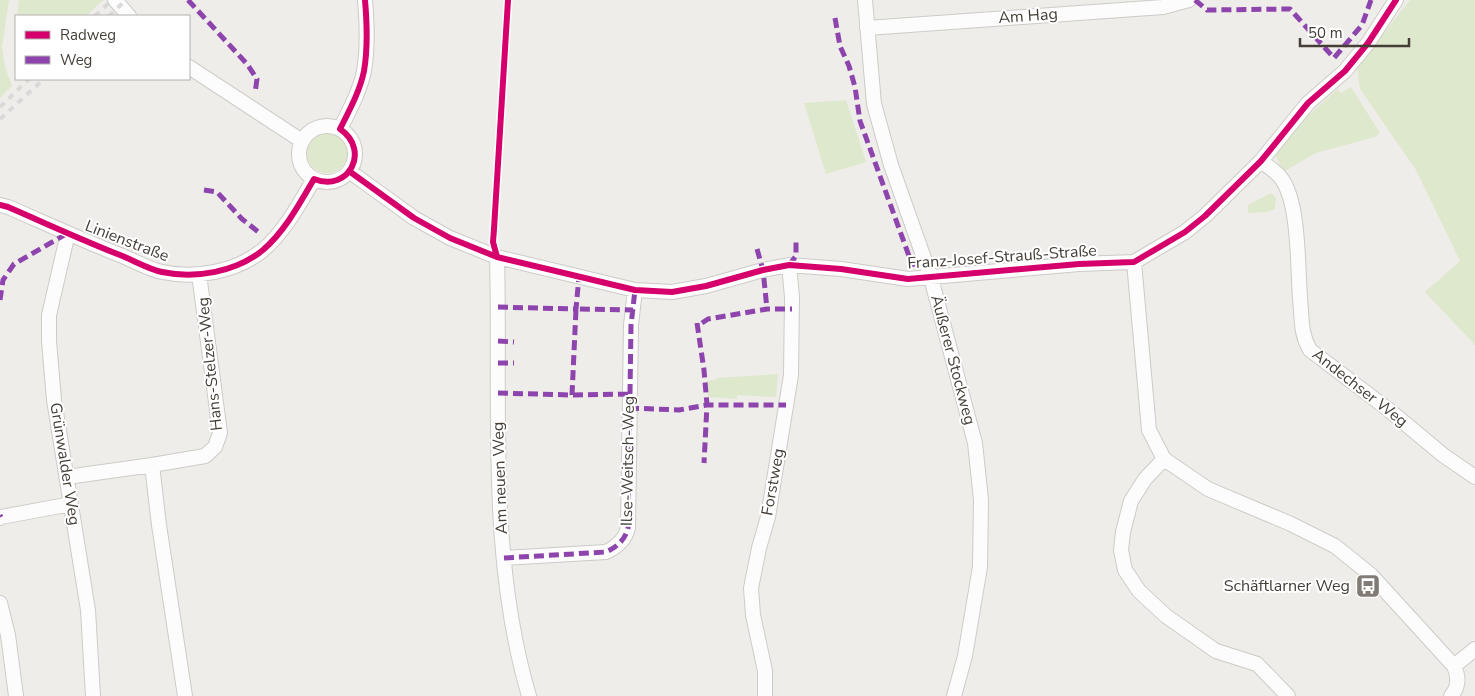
<svg xmlns="http://www.w3.org/2000/svg" width="1475" height="696" font-family="'Nunito Sans',sans-serif">
	<style>
		.green { fill: #dee8cc }
		.lines { fill: none; stroke-linecap: round; stroke-linejoin: round }
		.minor-casing { stroke: #cdcbc7; stroke-width: 16 }
		.minor { stroke: #fdfcfc; stroke-width: 14 }
		.rail { stroke: #d9d9d8; stroke-width: 4; stroke-dasharray: 6 6; stroke-linecap: butt }
		.quiet { stroke: #8e44ad; stroke-width: 5; stroke-dasharray: 10 5; stroke-linecap: butt }
		.cycleway-casing { stroke: #fff; stroke-width: 9 }
		.cycleway { stroke: #d6006c; stroke-width: 6 }
		.labels { text-anchor: middle; dominant-baseline: central; stroke-width: 4; stroke-linejoin: round; paint-order: stroke }
		.street-label { font-size: 16px; fill: #443e36; stroke: #fff }
		.poi-label { font-size: 16px; fill: #443e36; stroke: #fff; text-anchor: end }
	</style>
	<rect width="100%" height="100%" fill="#efedea"/>
	<path class="green" d="M0,0H9L2,47L5,67L12,86L0,98Z
		M19,0H103L86,16H17Z
		M1410,0H1475V345L1425,292L1460,261L1416,170L1360,89L1357,67Z
		M1351,87L1380,133L1375,137L1316,153L1283,172L1276,156C1290,129 1316,109 1338,89L1341,93Z
		M846,100L866,162L826,174L804,103Z
		M307 153a20 20 0 1 1 40 0a20 20 0 1 1-40 0Z
		M1271,193L1276,198L1275,209L1267,212L1248,213V205Z
		M778,374L776,397L737,395V399L708,397L707,381L716,380V378Z"/>
	<g class="lines">
		<defs>
			<path id="minor" d="M115,0L129,16
				M865,0L874,104L891,165L931,278L975,443L981,500L980,567L965,656L954,696
				M867,28L1163,7L1189,0
				M189,67L302,141
				M299 154a28 28 0 1 1 56 0a28 28 0 1 1-56 0Z
				M340,129C349,111 360,91 364,71C368,48 367,23 365,0
				M1261,161C1267,166 1276,171 1281,178C1301,204 1297,276 1301,310C1302,326 1302,336 1310,350L1389,410L1443,455L1475,477
				M349,171L414,218L450,238L497,257L635,290L672,292L706,286L763,270L789,265L841,269L908,279L1079,264L1134,262L1185,232L1205,216L1261,161L1308,103L1345,71L1368,43L1396,0
				M0,205L8,207C45,223 82,240 120,255C133,260 148,269 162,272C196,279 236,272 263,250C285,231 300,203 314,179
				M68,233L49,315V341L54,400L88,610L93,696
				M497,257C501,403 487,554 529,696
				M1134,262L1149,430L1164,459L1208,489L1291,524L1335,546L1371,575L1454,666C1459,677 1459,687 1451,696
				M1164,459L1145,479L1131,501L1123,532L1121,550L1125,570L1139,591L1166,616L1216,651L1257,664L1288,696
				M67,477L152,465
				M0,518L1,517L71,504
				M504,558L606,552C617,547 625,540 628,528L631,325L635,290
				M0,603L8,635L16,696
				M1454,666L1475,649
				M185,696L159,525L152,465L205,456L215,447L220,433L199,274
				M765,696V671L753,615L751,588L759,548L768,517L791,375L792,297L789,265"/>
		</defs>
		<use href="#minor" class="minor-casing"/>
		<use href="#minor" class="minor"/>
		<path class="rail" d="M95,16L112,0
			M109,16L126,0
			M0,107L29,79
			M0,119L44,79"/>
		<path class="quiet" d="M188,0L247,64L257,79L255,93
			M1195,0L1207,10L1290,9L1334,58L1362,25L1371,0
			M835,18L840,46L849,66L855,87L860,121L913,267
			M204,190L217,192L242,219L261,234
			M757,249L763,270L767,309
			M789,265L796,256V241
			M0,300L3,280L14,264L68,233
			M498,307L576,309L579,276
			M697,323L704,370L707,405L704,463
			M702,323L708,319L767,309H792
			M498,341L514,342
			M498,363H514
			M498,393L572,395L630,394
			M572,395L576,309L633,310
			M629,408L679,410L707,405H786
			M0,515L1,517
			M504,558L606,552C617,547 625,540 628,528L631,325L635,290"/>
		<defs>
			<path id="cycleway" d="M349,171L414,218L450,238L497,257L635,290L672,292L706,286L763,270L789,265L841,269L908,279L1079,264L1134,262L1185,232L1205,216L1261,161L1308,103L1345,71L1368,43L1396,0
				M0,205L8,207C45,223 82,240 120,255C133,260 148,269 162,272C196,279 236,272 263,250C285,231 300,203 314,179C349,193 371,150 340,129C349,111 360,91 364,71C368,48 367,23 365,0
				M497,257L493,242L494,229L508,0"/>
		</defs>
		<use href="#cycleway" class="cycleway-casing"/>
		<use href="#cycleway" class="cycleway"/>
	</g>
	<defs>
		<symbol id="bus-square" viewBox="-11 -11 22 22"><rect x="-9" y="-9" width="18" height="18" rx="4" fill="#807b75" stroke="#fff"/><path d="M-5-6H5V4H4V6H2V4H-2V6H-4V4H-5ZM-3.5-4V0h7V-4ZM-3.5 1.2v1.5H-2V1.2ZM2 1.2v1.5H3.5V1.2Z" fill="#fff"/></symbol>
	</defs>
	<g fill-rule="evenodd">
		<use href="#bus-square" x="1354" y="572" width="28" height="28"/>
	</g>
	<g class="labels">
		<g class="street-label">
			<text transform="translate(1028 16) rotate(-4)">Am Hag</text>
			<text transform="translate(127 241) rotate(21)">Linienstraße</text>
			<text transform="translate(1002 257) rotate(-4)">Franz-Josef-Strauß-Straße</text>
			<text transform="translate(953 360) rotate(75)">Äußerer Stockweg</text>
			<text transform="translate(210 364) rotate(-96)">Hans-Stelzer-Weg</text>
			<text transform="translate(1360 388) rotate(38)">Andechser Weg</text>
			<text transform="translate(628 461) rotate(-89)">Ilse-Weitsch-Weg</text>
			<text transform="translate(65 464) rotate(81)">Grünwalder Weg</text>
			<text transform="translate(500 478) rotate(-92)">Am neuen Weg</text>
			<text transform="translate(773 482) rotate(-80)">Forstweg</text>
		</g>
		<g class="poi-label">
			<text x="1350" y="586">Schäftlarner Weg</text>
		</g>
	</g>
	<rect x="15" y="15" width="175" height="65" fill="#ffffff" stroke="#b4b2af"/>
	<rect x="25" y="31" width="25" height="8" fill="#d6006c" stroke="#b4b2af"/>
	<text x="60" y="40" font-size="15" fill="#443e36">Radweg</text>
	<rect x="25" y="56" width="25" height="8" fill="#8e44ad" stroke="#b4b2af"/>
	<text x="60" y="65" font-size="15" fill="#443e36">Weg</text>
	<path d="M1300 38v8h109v-8" fill="none" stroke="#443e36" stroke-width="2.5"/>
	<text x="1308" y="38" font-size="15" fill="#443e36" stroke="#ffffff" stroke-width="4" paint-order="stroke">50 m</text>
</svg>
